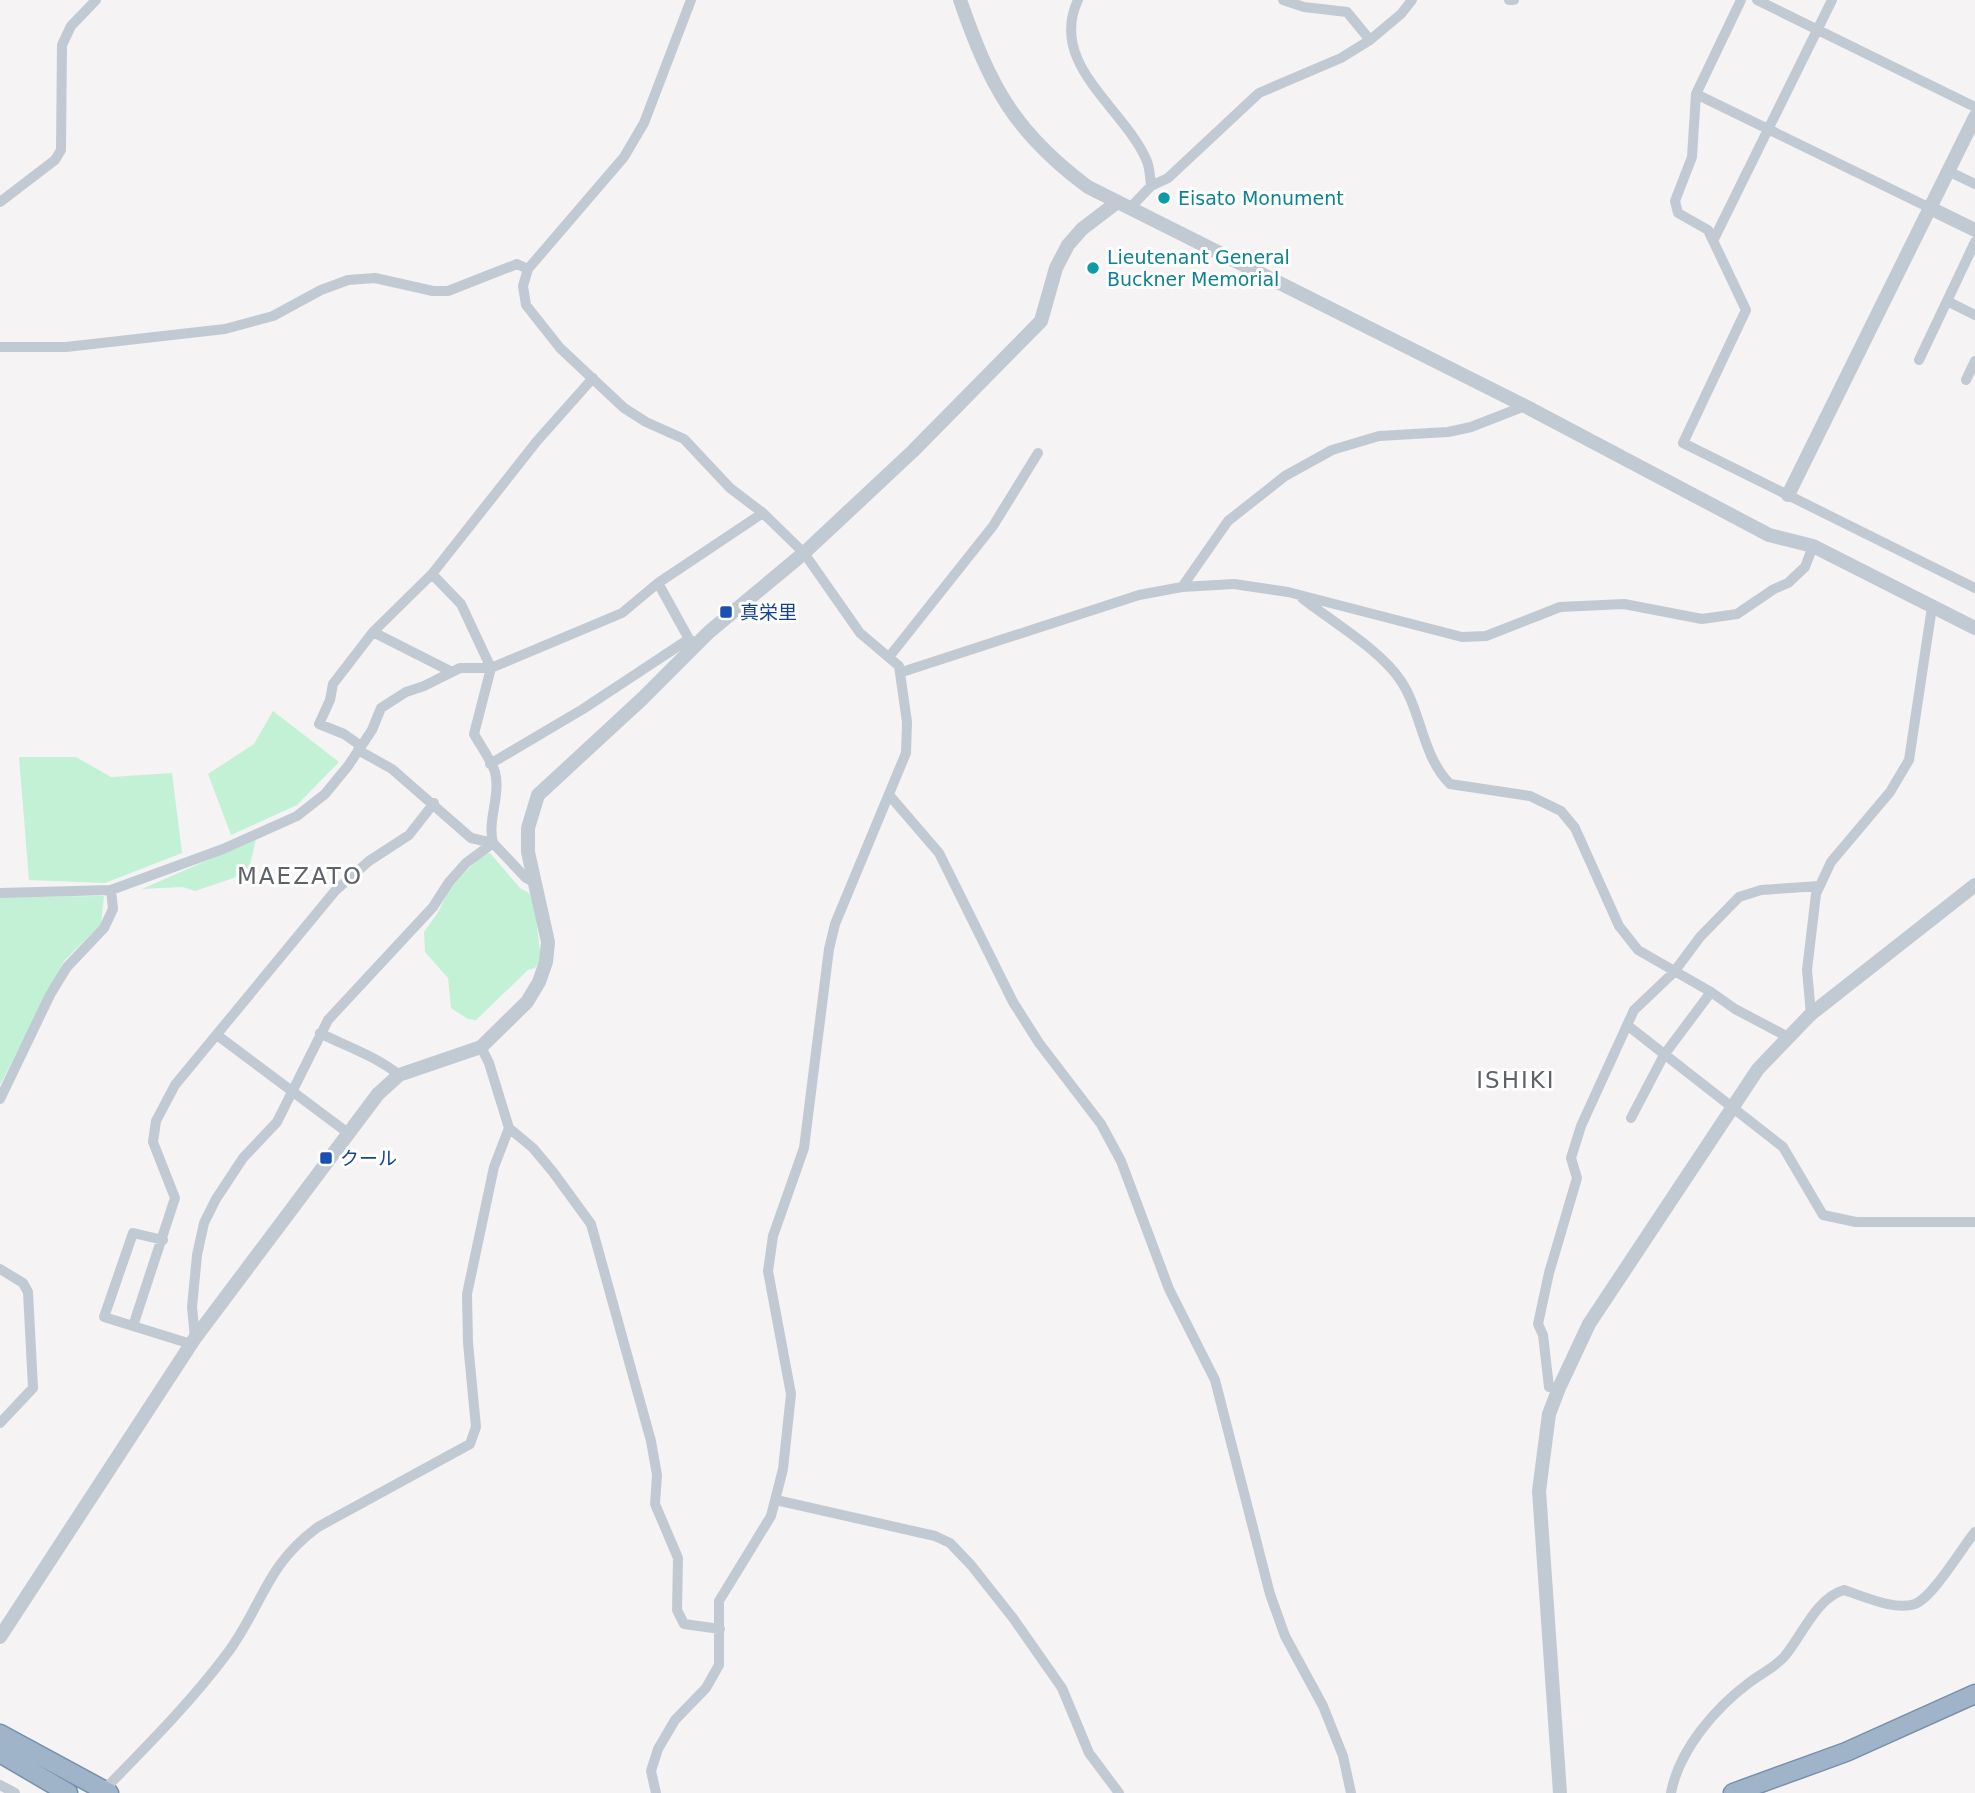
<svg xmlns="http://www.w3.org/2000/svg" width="1975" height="1793" font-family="'DejaVu Sans','Noto Sans JP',sans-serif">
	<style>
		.green { fill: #c3f1d5 }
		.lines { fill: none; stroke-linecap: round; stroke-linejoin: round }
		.trunk-casing { stroke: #7690ad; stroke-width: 21 }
		.minor { stroke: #c1cad2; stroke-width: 10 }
		.tertiary { stroke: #c1cad2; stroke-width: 14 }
		.trunk { stroke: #9fb4c9; stroke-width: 18 }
		.culture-dot { fill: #0f9aa8; stroke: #fff; stroke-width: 2.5 }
		.transit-dot { fill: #1a4fb4; stroke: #fff; stroke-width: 2.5 }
		.labels { text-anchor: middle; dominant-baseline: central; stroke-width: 6; stroke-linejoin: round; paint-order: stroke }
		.culture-label { font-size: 19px; fill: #0d838f; stroke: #fff; text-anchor: start }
		.transit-label { font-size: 19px; fill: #164399; stroke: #fff; text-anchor: start }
		.quarter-label { font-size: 23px; letter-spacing: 2px; fill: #5f6368; stroke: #fff }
	</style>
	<rect width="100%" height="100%" fill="#f5f3f3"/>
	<path class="green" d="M273,711L339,762L297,805L231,835L208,774L254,744Z
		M19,757H76L111,777L172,773L182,853L105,883L29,880Z
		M256,839L248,873L195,891L183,887L142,889Z
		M490,853L520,888L529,893L534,902L541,959L535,968L528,970L476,1020L468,1019L451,1008L448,978L425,952L424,932L437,914L452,884L484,854Z
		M104,896L101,924L64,961L0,1085V897Z"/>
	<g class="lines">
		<defs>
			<path id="trunk" d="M0,1734L109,1793
				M0,1753L68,1793
				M1733,1793L1846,1752L1975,1694"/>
		</defs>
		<use href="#trunk" class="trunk-casing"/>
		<path class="minor" d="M1078,0C1048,64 1123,107 1146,159C1150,167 1150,177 1151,186
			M1283,0L1304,7L1347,12L1370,40
			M1509,0H1514
			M1741,0L1696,94L1692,157L1675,201L1678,213L1708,230L1746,310L1683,443L1975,588
			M1757,0L1975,107
			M1696,94L1930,208
			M1948,171L1975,184
			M0,202L55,160L61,150L62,45L71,26L96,0
			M1129,209L1151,186L1168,178L1259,93L1341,58L1370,40L1401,14L1412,0
			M1713,241L1832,0
			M1947,301L1975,315
			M0,347H66L225,329L273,316L321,290L348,280L375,278L433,291H448L517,264L528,269
			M1919,360L1975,242
			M1966,380L1975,361
			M432,574L461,604L491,668L474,734C480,745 491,760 495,772C501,796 487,820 493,843
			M658,583L689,639
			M1182,587L1228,521L1285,476L1332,450L1379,436L1448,432L1471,427L1525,406
			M1302,598C1331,621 1381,650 1401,681C1422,713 1422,756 1450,784L1530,796L1561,811L1575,828L1619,926L1638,950L1711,992L1735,1009L1788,1037
			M373,632L452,672
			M889,657L993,526L1038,453
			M902,672L1139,595L1182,587L1234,584L1288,592L1462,637L1486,636L1560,607L1624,604L1702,619L1737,614L1774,589L1788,583L1805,567L1813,546
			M361,746L344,734L319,724L330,700L333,684L373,632L432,574L537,441L593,378
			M358,750L392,769L471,838L493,843L526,878L535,883
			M490,764L583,709L689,639L697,644
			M890,796L939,853L1013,1002L1039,1043L1101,1124L1121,1161L1169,1289L1215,1380L1270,1594L1285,1636L1323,1706L1343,1756L1351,1793
			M0,893L111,890L223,849L297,816L325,794L348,766L372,730L381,708L406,692L424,686L460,668H491L622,613L658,583L763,513
			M1811,1014L1807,970L1816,894L1831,862L1890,792L1909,760L1932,607
			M1627,1025L1783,1147L1823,1215L1856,1222H1975
			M320,1033C347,1047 376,1056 399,1075
			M217,1035L348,1133
			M0,1099L50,995L67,967L104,928L113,909L111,890
			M1631,1118L1664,1055L1711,992
			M509,1128L533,1148L553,1172L591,1224L651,1441L657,1475L655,1504L678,1558L677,1610L684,1624L720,1629
			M163,1240L133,1233L104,1317L191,1344
			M0,1269L23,1283L28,1292L33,1388L0,1423
			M133,1326L175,1198L153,1142L156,1121L175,1085L335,891L369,861L409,835L434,803
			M195,1338L192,1307L197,1255L204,1223L216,1199L243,1158L277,1122L328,1020L433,907L449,882L466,863L493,843
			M1559,1388L1549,1387L1543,1335L1538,1324L1549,1273L1577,1178L1571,1158L1581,1126L1634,1010L1674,972L1700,937L1739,897L1761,890L1819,886
			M776,1500L935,1536L950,1543L971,1565L1013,1618L1062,1688L1089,1753L1119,1793
			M0,1785L15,1793
			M104,1790C147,1746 192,1701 229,1651C263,1604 266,1565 318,1527L470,1444L476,1427L468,1343L467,1294L494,1167L509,1128L489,1063L481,1047
			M656,1793L651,1771L658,1749L675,1720L706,1688L719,1665V1601L771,1516L783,1469L791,1394L768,1271L773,1236L804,1148L829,949L835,924L906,753L907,722L899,666L860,633L804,553L763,513L730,488L684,439L646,422L624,408L560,348L526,305L523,286L528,269L624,157L644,123L691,0
			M1671,1793C1679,1750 1715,1708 1750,1682C1762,1673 1774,1668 1784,1657C1802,1636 1816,1598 1844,1590C1863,1596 1895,1611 1915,1604C1933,1597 1961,1549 1975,1532"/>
		<path class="tertiary" d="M960,0C990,86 1014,132 1088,187L1525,406L1769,535L1813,546L1975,628
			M1930,208L1975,230
			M1788,495L1975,117
			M0,1637L195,1338L378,1094L399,1075L481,1047L527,1002L539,982L546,962L548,942L528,852V828L538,795L643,698L709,632L804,553L913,451L1041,321L1056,268L1068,245L1082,229L1116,203
			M1560,1793L1539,1491L1549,1414L1559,1388L1589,1324L1758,1069L1811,1014L1975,885"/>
		<use href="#trunk" class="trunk"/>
	</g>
	<g class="culture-dot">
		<circle cx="1164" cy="198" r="7"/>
		<circle cx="1093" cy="268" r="7"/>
	</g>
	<g class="transit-dot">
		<rect x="719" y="605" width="14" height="14" rx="3.5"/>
		<rect x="319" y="1151" width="14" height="14" rx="3.5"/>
	</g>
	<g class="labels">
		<g class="culture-label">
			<text x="1178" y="198">Eisato Monument</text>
			<text x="1107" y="257">Lieutenant General<tspan x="1107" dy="22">Buckner Memorial</tspan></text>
		</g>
		<g class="transit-label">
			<text x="740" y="612">真栄里</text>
			<text x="340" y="1158">クール</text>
		</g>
		<g class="quarter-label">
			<text x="300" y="876">MAEZATO</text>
			<text x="1516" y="1080">ISHIKI</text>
		</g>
	</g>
</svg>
